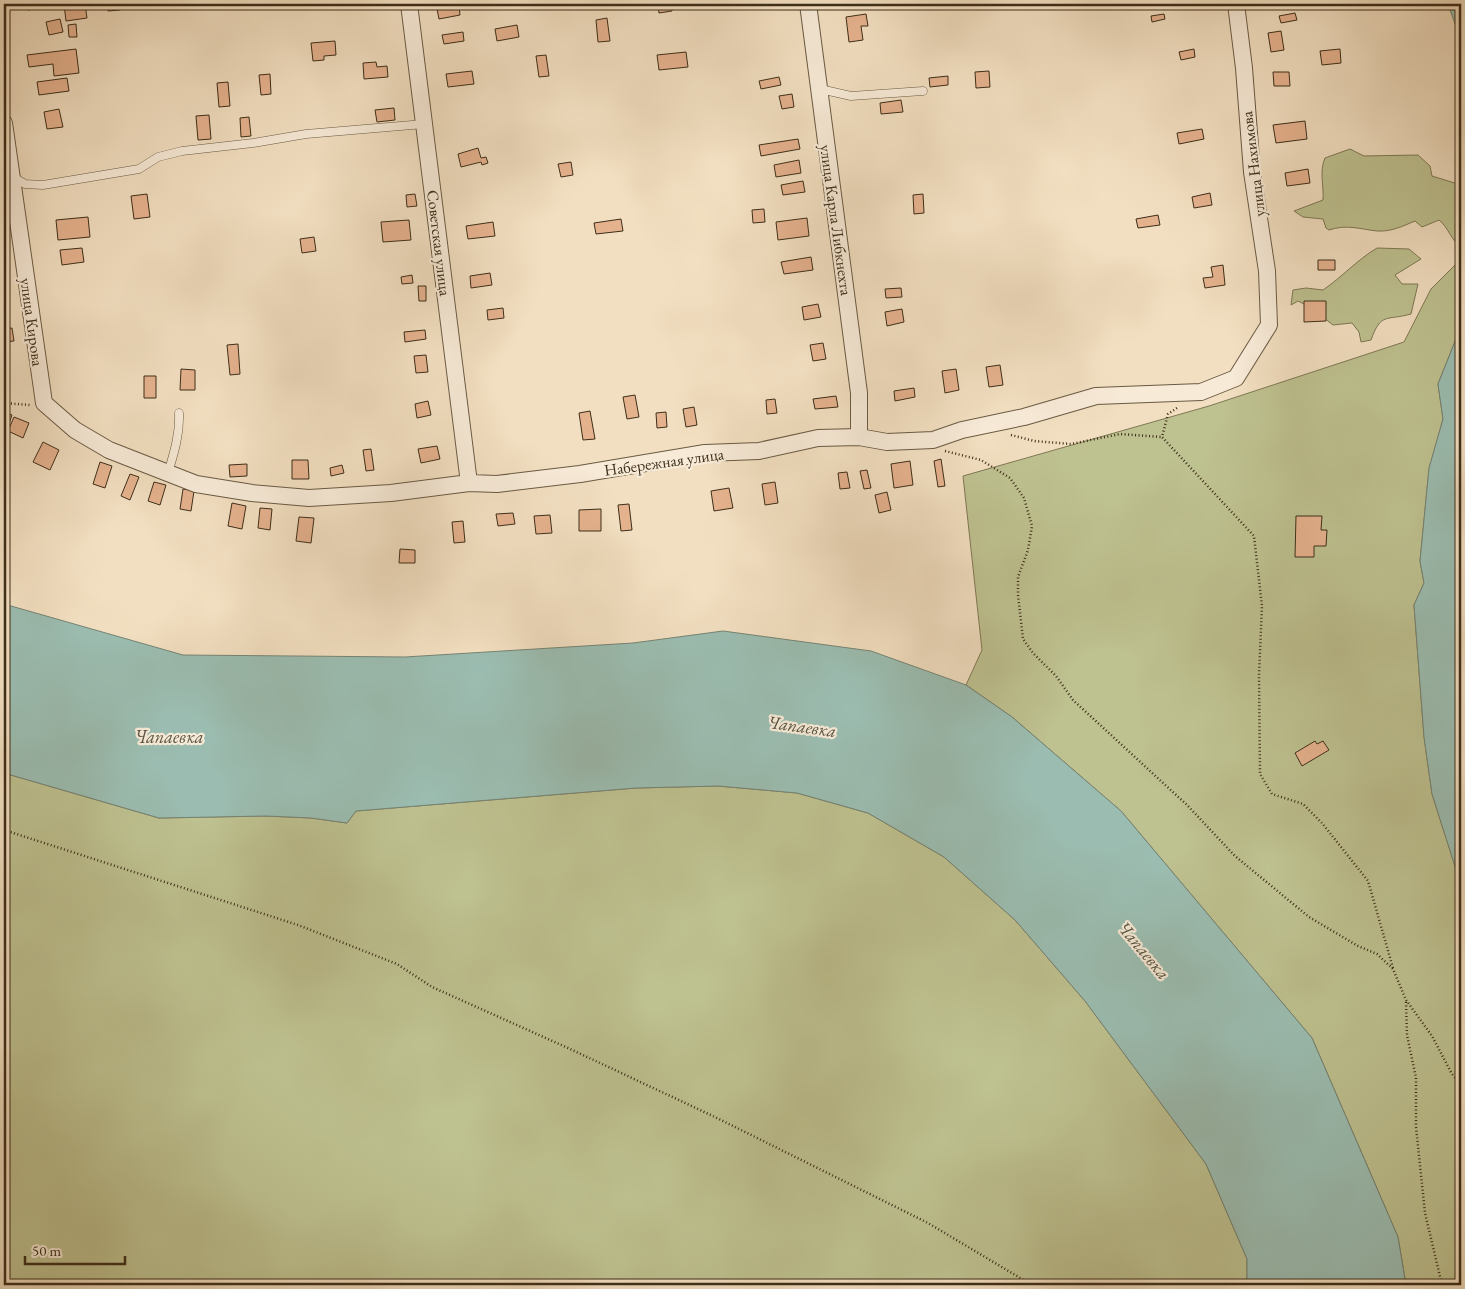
<svg xmlns="http://www.w3.org/2000/svg" width="1465" height="1289" font-family="'EB Garamond',serif">
	<style>
		.green { fill: #bec190; stroke: #7e7854 }
		.water { fill: #9bbdb1; stroke: #758474 }
		.building { fill: #e5b28e; stroke: #3d2e19 }
		.lines { fill: none; stroke-linecap: round; stroke-linejoin: round }
		.service-casing { stroke: #6a5a43; stroke-width: 9 }
		.minor-casing { stroke: #6a5a43; stroke-width: 18 }
		.path { stroke: #3d2e19; stroke-width: 2.5; stroke-dasharray: 1 2.5; stroke-linecap: butt }
		.service { stroke: #f7ead7; stroke-width: 8 }
		.minor { stroke: #f7ead7; stroke-width: 16 }
		.labels { text-anchor: middle; dominant-baseline: central; stroke-width: 4.5; stroke-linejoin: round; paint-order: stroke }
		.street-label { font-size: 16px; fill: #3d2e19; stroke: #f7ead7 }
		.water-label { font-size: 18px; font-style: italic; fill: #54523f; stroke: #f7ead7 }
	</style>
	<rect width="100%" height="100%" fill="#f2dfc1"/>
	<filter id="stains"><feTurbulence type="fractalNoise" baseFrequency=".004" numOctaves="4"/><feColorMatrix values="0 0 0 0 .2 0 0 0 0 .09 0 0 0 0 .02 0 0 0 .5 -.17"/></filter>
	<radialGradient id="worn" r=".72"><stop offset=".6" stop-color="#630" stop-opacity="0"/><stop offset="1" stop-color="#630" stop-opacity=".3"/></radialGradient>
	<path class="green" d="M1350,149L1364,156L1418,155L1430,166L1432,176L1461,185V247C1450,239 1449,228 1439,220L1422,227L1415,221C1403,226 1391,232 1377,231C1359,229 1347,224 1329,230L1326,228L1323,219L1303,217L1294,211L1323,200C1324,185 1319,172 1325,158Z
		M1377,248L1409,249L1421,259L1395,275L1402,284H1418L1411,314C1386,321 1381,312 1371,340L1361,342L1359,332L1352,323L1333,325L1310,307L1298,301L1291,305L1293,290L1306,288L1323,290C1342,277 1357,260 1377,248Z
		M1458,262L1461,307L1456,339L1438,384L1443,419L1429,469L1420,561L1424,583L1414,605L1424,737L1432,794L1461,885V1285H1406L1398,1237L1312,1038L1121,811L1012,717L966,685L982,650L963,476L1209,406L1404,342L1431,289Z
		M4,773L159,818L266,816L311,818L347,823L356,811L636,788L718,786L797,793L868,813L944,857L1015,920L1085,1001L1206,1164L1247,1259V1285H4Z"/>
	<path class="water" d="M1448,4H1461V41Z
		M1461,307V885L1432,794L1424,737L1414,605L1424,583L1420,561L1429,468L1443,419L1438,384L1456,339Z
		M4,604L183,655L405,657L633,643L723,631L871,651L966,685L1012,717L1121,811L1312,1038L1398,1237L1406,1285H1247V1259L1206,1164L1085,1001L1015,920L944,857L868,813L797,793L718,786L636,788L356,811L347,823L311,818L266,816L159,818L4,773Z"/>
	<path class="building" d="M27,4H61V5L28,10Z
		M64,4H85L87,18L66,21Z
		M107,4H119L120,10L108,11Z
		M436,4H459L460,15L439,19Z
		M658,4H671L672,11L659,13Z
		M1193,4H1207V9H1193Z
		M1295,13L1297,20L1281,23L1279,16Z
		M866,14L868,26H861L863,40L849,42L846,17Z
		M1164,14L1165,19L1152,22L1151,16Z
		M607,18L610,41L598,42L596,20Z
		M60,19L63,32L49,35L46,22Z
		M76,24L77,37H69L68,25Z
		M517,25L519,37L497,41L495,29Z
		M1281,31L1284,50L1271,52L1268,33Z
		M463,32L464,41L444,44L442,35Z
		M335,41L336,55L324,56V60L313,61L311,43Z
		M76,49L79,73L54,76L53,64L29,67L27,55Z
		M1194,49L1195,57L1181,60L1179,52Z
		M1340,49L1341,63L1322,65L1320,51Z
		M686,52L688,67L659,70L657,55Z
		M546,55L549,76L539,77L536,56Z
		M376,62L377,67L387,66L388,77L364,79L363,63Z
		M472,71L474,84L448,87L446,74Z
		M989,71L990,87L976,88L975,72Z
		M1273,72H1289L1290,86H1274Z
		M270,74L271,94L261,95L259,75Z
		M948,76V85L930,87L929,78Z
		M779,77L781,85L761,89L759,81Z
		M67,78L69,91L39,95L37,82Z
		M228,82L230,106L219,107L217,83Z
		M792,94L794,107L782,109L779,96Z
		M901,100L903,112L881,114L880,103Z
		M394,108L395,120L377,122L375,110Z
		M59,109L63,127L47,129L44,112Z
		M209,115L211,139L198,140L196,116Z
		M249,117L251,136L241,137L240,118Z
		M1305,121L1307,139L1276,143L1273,125Z
		M1202,129L1204,139L1179,144L1177,133Z
		M798,139L800,149L761,156L759,145Z
		M478,148L481,158L486,157L488,163L482,165L481,162L461,167L458,154Z
		M799,160L801,173L776,177L774,165Z
		M571,162L573,175L561,177L558,164Z
		M1308,169L1310,183L1287,186L1285,173Z
		M803,181L805,192L783,195L781,185Z
		M1210,193L1212,205L1194,208L1192,197Z
		M147,194L150,217L134,219L131,196Z
		M415,194L417,206L407,207L406,195Z
		M923,194L924,213L914,214L913,195Z
		M764,209L765,222L753,223L752,210Z
		M1158,215L1160,225L1138,228L1136,219Z
		M88,217L90,237L58,240L56,220Z
		M807,218L809,236L778,240L776,222Z
		M621,219L623,231L596,234L594,223Z
		M409,220L411,240L383,242L381,222Z
		M493,222L495,236L468,239L466,226Z
		M314,237L316,251L302,253L300,239Z
		M82,248L84,262L62,265L60,250Z
		M811,257L813,270L784,274L781,262Z
		M1318,260H1335V270H1318Z
		M1223,265L1225,285L1205,288L1203,278L1213,277L1211,267Z
		M490,273L492,285L471,288L470,276Z
		M412,275L413,283L402,284L401,277Z
		M418,286H426V301H419Z
		M901,288L902,297L886,298L885,289Z
		M1304,301H1326V321L1304,322Z
		M818,304L821,317L804,320L802,307Z
		M503,308L504,318L488,320L487,310Z
		M902,309L904,322L887,326L885,312Z
		M12,328L14,341L4,342V329Z
		M425,330L426,339L405,342L404,332Z
		M823,343L826,359L813,361L810,345Z
		M238,344L240,374L230,375L227,345Z
		M426,355L428,372L416,373L414,356Z
		M1000,365L1003,385L989,387L986,367Z
		M181,369L195,370V390H180Z
		M956,369L959,390L945,393L942,371Z
		M144,376H156V398H144Z
		M914,388L915,397L895,401L894,391Z
		M635,395L639,417L627,419L623,397Z
		M836,396L838,407L815,409L813,399Z
		M775,399L777,413L767,414L766,400Z
		M428,401L431,415L417,418L415,404Z
		M694,407L697,425L686,427L683,409Z
		M590,411L595,439L583,440L579,413Z
		M4,412L12,415L5,435L4,434Z
		M666,412L667,427L657,428L656,413Z
		M14,417L29,423L23,438L8,431Z
		M43,442L59,450L50,470L33,462Z
		M437,446L440,459L421,463L418,449Z
		M371,449L374,470L366,471L363,450Z
		M941,459L945,486L938,487L934,461Z
		M292,460H308L309,479H292Z
		M910,461L913,485L894,488L891,464Z
		M100,462L112,466L105,488L93,484Z
		M247,464V476L230,477L229,465Z
		M342,465L344,473L331,476L330,468Z
		M867,470L871,488L864,489L860,471Z
		M847,472L850,488L840,489L838,473Z
		M130,474L139,477L130,500L121,496Z
		M154,482L166,485L160,505L148,501Z
		M775,482L778,503L765,505L762,484Z
		M729,488L733,508L714,511L711,491Z
		M183,489L194,491L191,511L180,509Z
		M887,492L891,510L879,513L875,495Z
		M232,503L246,506L242,529L228,526Z
		M629,504L632,530L621,531L618,505Z
		M260,508L272,509L270,530L258,528Z
		M601,509V531H579V510Z
		M513,513L515,524L498,526L496,514Z
		M550,515L552,533L536,534L534,516Z
		M1296,516H1322L1321,530H1327L1326,546H1314V557H1295Z
		M299,517L314,518L311,543L296,541Z
		M463,521L465,542L454,543L452,522Z
		M400,549L415,550V563H399Z
		M1315,741L1317,744L1323,741L1329,750L1302,766L1295,753Z"/>
	<g class="lines">
		<defs>
			<path id="service" d="M820,89L851,96L923,91
				M13,177L25,184L43,185L139,169L158,157L182,151L253,143L306,134L424,124
				M168,473C174,453 180,434 179,413"/>
			<path id="minor" d="M409,4L469,483
				M808,4L859,393V437
				M4,123L44,403L75,430L109,450L196,484L252,493L309,498L391,493L469,483L497,484L580,474L705,453L759,451L818,438L859,437L887,442L933,440L962,430L1024,417L1096,396L1201,392L1236,378L1269,325L1267,271L1252,172L1244,68L1236,4"/>
		</defs>
		<use href="#service" class="service-casing"/>
		<use href="#minor" class="minor-casing"/>
		<path class="path" d="M4,403L30,405
			M1177,408L1168,414L1162,437L1254,536L1262,606L1259,675L1260,774L1272,794L1303,804L1322,823L1368,881L1393,968
			M1011,435L1034,441L1071,444L1120,434L1162,437
			M945,451L981,460L1010,478L1024,498L1032,526L1028,550L1018,577V595L1023,639L1033,653L1056,676L1073,700L1187,805L1235,856L1309,917L1358,946L1377,954L1393,969L1406,1000L1432,1036L1452,1074L1461,1084
			M4,830L298,925L397,964L432,987L568,1048L715,1117L928,1223L1032,1285
			M1406,1002L1407,1035L1416,1078V1127L1425,1213L1442,1285"/>
		<use href="#service" class="service"/>
		<use href="#minor" class="minor"/>
	</g>
	<g class="labels">
		<g class="street-label">
			<text transform="translate(1253 164) rotate(-97)">улица Нахимова</text>
			<text transform="translate(836 220) rotate(82)">улица Карла Либкнехта</text>
			<text transform="translate(439 243) rotate(83)">Советская улица</text>
			<text transform="translate(32 322) rotate(82)">улица Кирова</text>
			<text transform="translate(664 462) rotate(-8)">Набережная улица</text>
		</g>
		<g class="water-label">
			<text transform="translate(802 726) rotate(8)">Чапаевка</text>
			<text x="169" y="736">Чапаевка</text>
			<text transform="translate(1144 950) rotate(50)">Чапаевка</text>
		</g>
	</g>
	<rect width="1465" height="1289" fill="none" stroke="#f2dfc1" stroke-width="20"/>
	<rect x="5" y="5" width="1455" height="1279" fill="none" stroke="#3d2e19" stroke-width="2.5"/>
	<rect x="10" y="10" width="1445" height="1269" fill="none" stroke="#3d2e19"/>
	<path d="M25 1256v8h100v-8" fill="none" stroke="#3d2e19" stroke-width="2.5"/>
	<text x="32" y="1256" font-size="15" fill="#3d2e19" stroke="#f7ead7" stroke-width="4" paint-order="stroke">50 m</text>
	<rect width="100%" height="100%" filter="url(#stains)"/>
	<rect width="100%" height="100%" fill="url(#worn)"/>
</svg>
